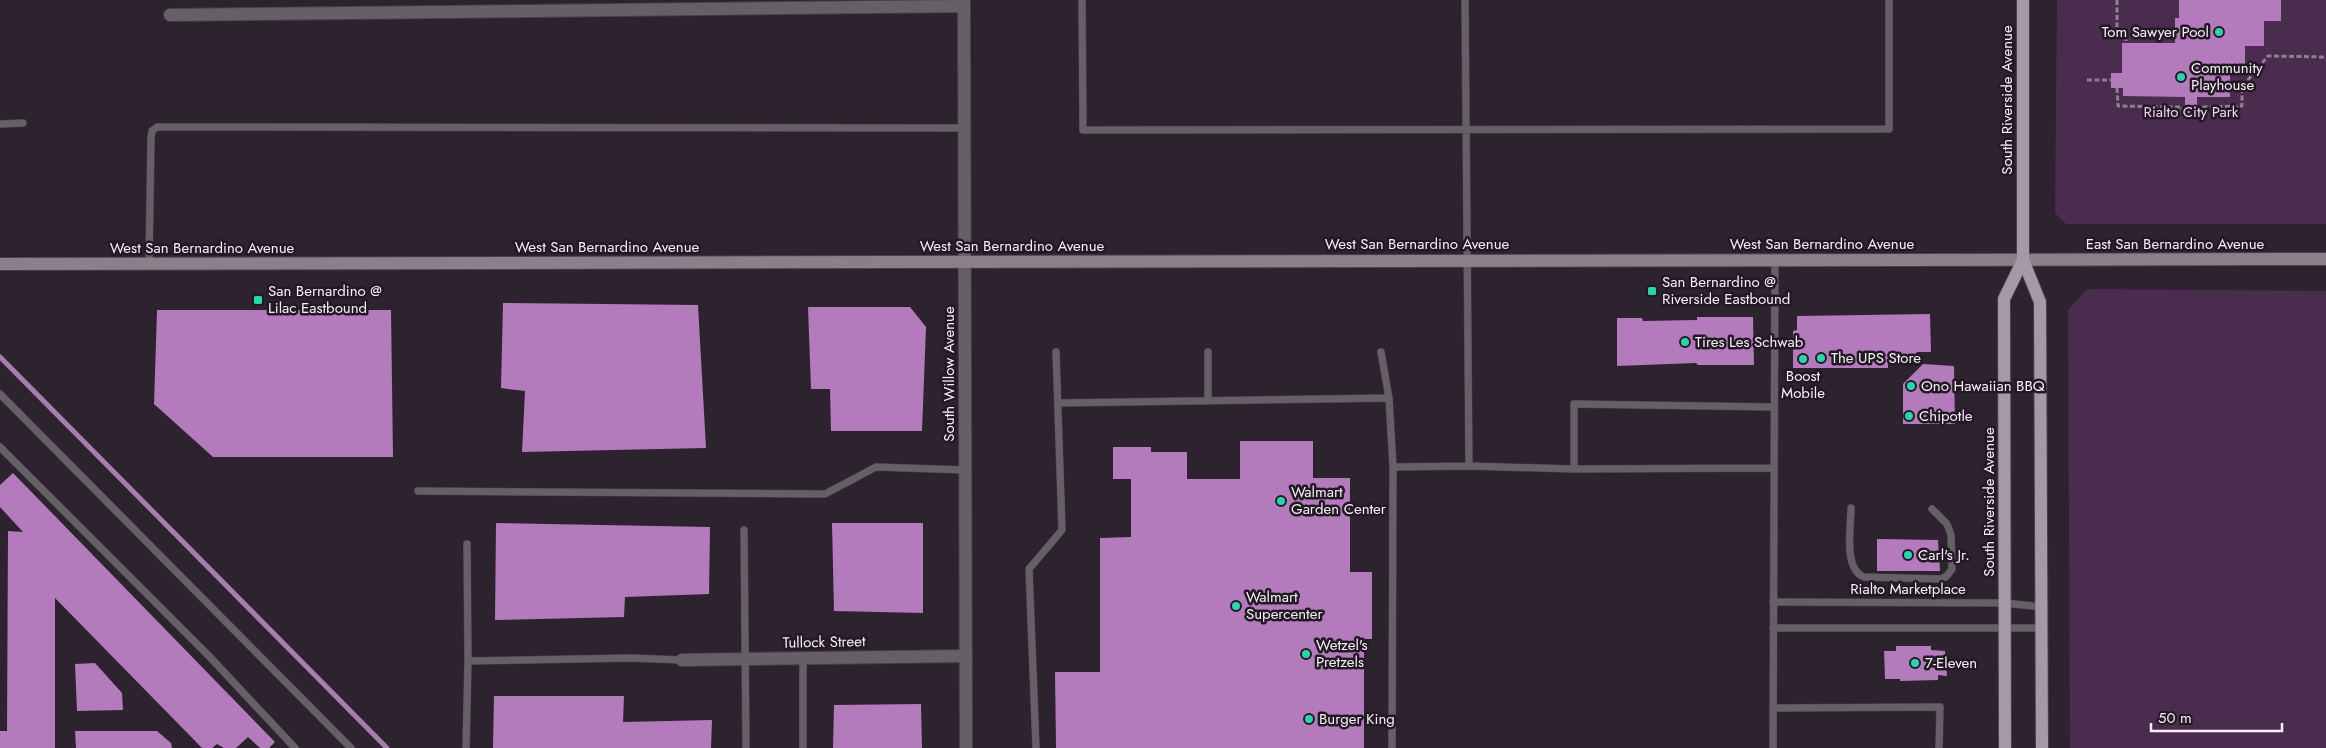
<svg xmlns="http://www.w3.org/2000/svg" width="2326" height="748" font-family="Jost,sans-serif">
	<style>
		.green { fill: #4a2d4e }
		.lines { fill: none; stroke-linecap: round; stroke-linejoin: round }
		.stream { stroke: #a57fab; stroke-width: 5 }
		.building { fill: #b37bbb }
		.service-casing { stroke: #493f4a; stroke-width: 8 }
		.minor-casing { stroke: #493f4a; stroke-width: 14 }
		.tertiary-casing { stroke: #493f4a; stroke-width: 14 }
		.secondary-casing { stroke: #493f4a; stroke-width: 14 }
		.primary-casing { stroke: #493f4a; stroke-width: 14 }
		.path { stroke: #8b838c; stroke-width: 3; stroke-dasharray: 5 2.5; stroke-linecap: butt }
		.service { stroke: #656066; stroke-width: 7 }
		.minor { stroke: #656066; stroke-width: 12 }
		.tertiary { stroke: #656066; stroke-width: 12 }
		.secondary { stroke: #89808a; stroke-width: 12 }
		.primary { stroke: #a499a5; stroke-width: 12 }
		.poi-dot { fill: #28d5ad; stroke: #231925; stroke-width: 2 }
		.labels { text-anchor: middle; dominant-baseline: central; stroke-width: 5; stroke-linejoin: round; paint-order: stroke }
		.poi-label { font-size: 15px; fill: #f5eef6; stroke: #231925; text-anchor: start }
		.street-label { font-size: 15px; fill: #f5eef6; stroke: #231925 }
		.park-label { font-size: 15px; fill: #f7c9fd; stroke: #231925 }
	</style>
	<rect width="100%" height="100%" fill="#2d232e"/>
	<path class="green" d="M2057,0H2326V224H2066L2055,213Z
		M2087,289L2326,291V748H2070L2068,310Z"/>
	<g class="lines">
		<path class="stream" d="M0,357L387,748"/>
	</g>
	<path class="building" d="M2179,0H2281V21H2264V46H2245V65H2230V97H2197V109H2185V97L2123,96V88H2111V73H2122V43H2175V18H2179Z
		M503,303L698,305L706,448L522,452L525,391L501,388Z
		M808,307H910L926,327L922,431H831L830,389H811Z
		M157,310H391L393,457H213L154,404Z
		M1930,314L1931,352H1917L1906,363H1888V368H1793V331L1797,330V316Z
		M1697,317H1753L1754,365H1698L1696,363L1617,366V318H1642L1643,321L1697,320Z
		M1923,364L1954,366L1955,424H1903V384Z
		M1240,441H1313V478H1350V572H1372V639H1364V748H1056L1055,672H1100V538L1131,537V479H1113V447H1151V452H1187V479H1240Z
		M13,473L275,742L269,748H260L248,737L236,748H224L217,744L212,748H202L55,598V748H0V731H7L8,531L23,532L0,507V485Z
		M496,523L710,527L709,594L625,597L624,617L495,620Z
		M832,523H923V613L834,611Z
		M1877,539L1938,540L1940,571H1877Z
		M1896,646H1931V650L1945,651L1947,676L1938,675V680L1900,681V679H1885L1884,651H1896Z
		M95,663L122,693L123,710L77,711L75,664Z
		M494,696H624L623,722L712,720L711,748H493Z
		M921,704L922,748H833L834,705Z
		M75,731H157L171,743L172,748H76Z"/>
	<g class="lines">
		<defs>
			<path id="service" d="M1082,0L1083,130L1889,129V0
				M1465,0L1469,466
				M0,124L23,123
				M149,264L151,138L152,131L157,127L964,128
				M1208,352V400
				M1381,352L1389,398L1393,467
				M0,394L351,748
				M1058,403L1389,398
				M0,447L208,655L295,748
				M1574,469V404L1774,407
				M418,491L825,494L876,467L965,470
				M1851,508C1851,527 1843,569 1864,577L1941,579L1947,576L1952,569L1951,535L1947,524L1932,509
				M744,530L746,748
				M1773,602L2005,603L2042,607
				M1773,628H2042
				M803,658V748
				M468,661L631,658L682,660
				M1773,708L1940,707L1939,748
				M466,748L468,661L467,544
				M1036,748L1029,569L1062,530L1056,352
				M1392,748L1393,467L1469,466L1574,469L1774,468
				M1773,748L1775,260"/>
			<path id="minor" d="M170,15L964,6
				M682,660L966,656"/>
			<path id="tertiary" d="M964,0L966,748"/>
			<path id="secondary" d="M0,264L2326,259"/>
			<path id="primary" d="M2023,0V260L2040,302L2042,748
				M2005,748L2004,299L2023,260"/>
		</defs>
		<use href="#service" class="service-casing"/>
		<use href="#minor" class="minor-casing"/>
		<use href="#tertiary" class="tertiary-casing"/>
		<use href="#secondary" class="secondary-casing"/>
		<use href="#primary" class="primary-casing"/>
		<path class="path" d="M2117,0V36H2126V43
			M2087,80H2111
			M2117,88L2118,106L2182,107V112H2200V107L2242,106V87L2268,56L2326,57"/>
		<use href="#service" class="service"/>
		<use href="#minor" class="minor"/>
		<use href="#tertiary" class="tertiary"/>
		<use href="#secondary" class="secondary"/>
		<use href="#primary" class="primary"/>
	</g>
	<g class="poi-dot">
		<circle cx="2219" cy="32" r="5"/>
		<circle cx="2181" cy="77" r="5"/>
		<rect x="1647" y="286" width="10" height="10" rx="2.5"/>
		<rect x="253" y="295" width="10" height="10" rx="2.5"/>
		<circle cx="1685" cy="342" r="5"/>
		<circle cx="1821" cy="358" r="5"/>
		<circle cx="1803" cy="359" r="5"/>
		<circle cx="1911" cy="386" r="5"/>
		<circle cx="1909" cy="416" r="5"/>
		<circle cx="1281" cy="501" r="5"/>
		<circle cx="1908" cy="555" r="5"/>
		<circle cx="1236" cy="606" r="5"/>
		<circle cx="1306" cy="654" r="5"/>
		<circle cx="1915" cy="663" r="5"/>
		<circle cx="1309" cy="719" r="5"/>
	</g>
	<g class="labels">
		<g class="poi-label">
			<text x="2209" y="32" text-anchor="end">Tom Sawyer Pool</text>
			<text x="2191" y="68">Community<tspan x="2191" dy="17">Playhouse</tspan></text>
			<text x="1662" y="282">San Bernardino @<tspan x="1662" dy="17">Riverside Eastbound</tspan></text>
			<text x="268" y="291">San Bernardino @<tspan x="268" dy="17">Lilac Eastbound</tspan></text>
			<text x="1695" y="342">Tires Les Schwab</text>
			<text x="1831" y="358">The UPS Store</text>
			<text x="1803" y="376" text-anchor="middle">Boost<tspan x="1803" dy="17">Mobile</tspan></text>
			<text x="1921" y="386">Ono Hawaiian BBQ</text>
			<text x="1919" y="416">Chipotle</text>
			<text x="1291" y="492">Walmart<tspan x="1291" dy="17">Garden Center</tspan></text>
			<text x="1918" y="555">Carl's Jr.</text>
			<text x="1246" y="597">Walmart<tspan x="1246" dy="17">Supercenter</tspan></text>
			<text x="1316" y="645">Wetzel's<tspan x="1316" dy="17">Pretzels</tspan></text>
			<text x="1925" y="663">7-Eleven</text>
			<text x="1319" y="719">Burger King</text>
		</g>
		<g class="street-label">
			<text transform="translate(2007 100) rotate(-90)">South Riverside Avenue</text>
			<text x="1417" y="244">West San Bernardino Avenue</text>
			<text x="1822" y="244">West San Bernardino Avenue</text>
			<text x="2175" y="244">East San Bernardino Avenue</text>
			<text x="1012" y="246">West San Bernardino Avenue</text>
			<text x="607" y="247">West San Bernardino Avenue</text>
			<text x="202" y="248">West San Bernardino Avenue</text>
			<text transform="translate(949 374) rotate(-90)">South Willow Avenue</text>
			<text transform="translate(1989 502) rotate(-90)">South Riverside Avenue</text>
			<text x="1908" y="589">Rialto Marketplace</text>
			<text transform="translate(824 642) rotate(-1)">Tullock Street</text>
		</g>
		<g class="park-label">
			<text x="2191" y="112">Rialto City Park</text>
		</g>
	</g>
	<path d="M2151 723v8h131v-8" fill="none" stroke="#f5eef6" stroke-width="2.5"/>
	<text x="2158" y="723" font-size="15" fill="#f5eef6" stroke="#231925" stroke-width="4" paint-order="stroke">50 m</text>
</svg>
